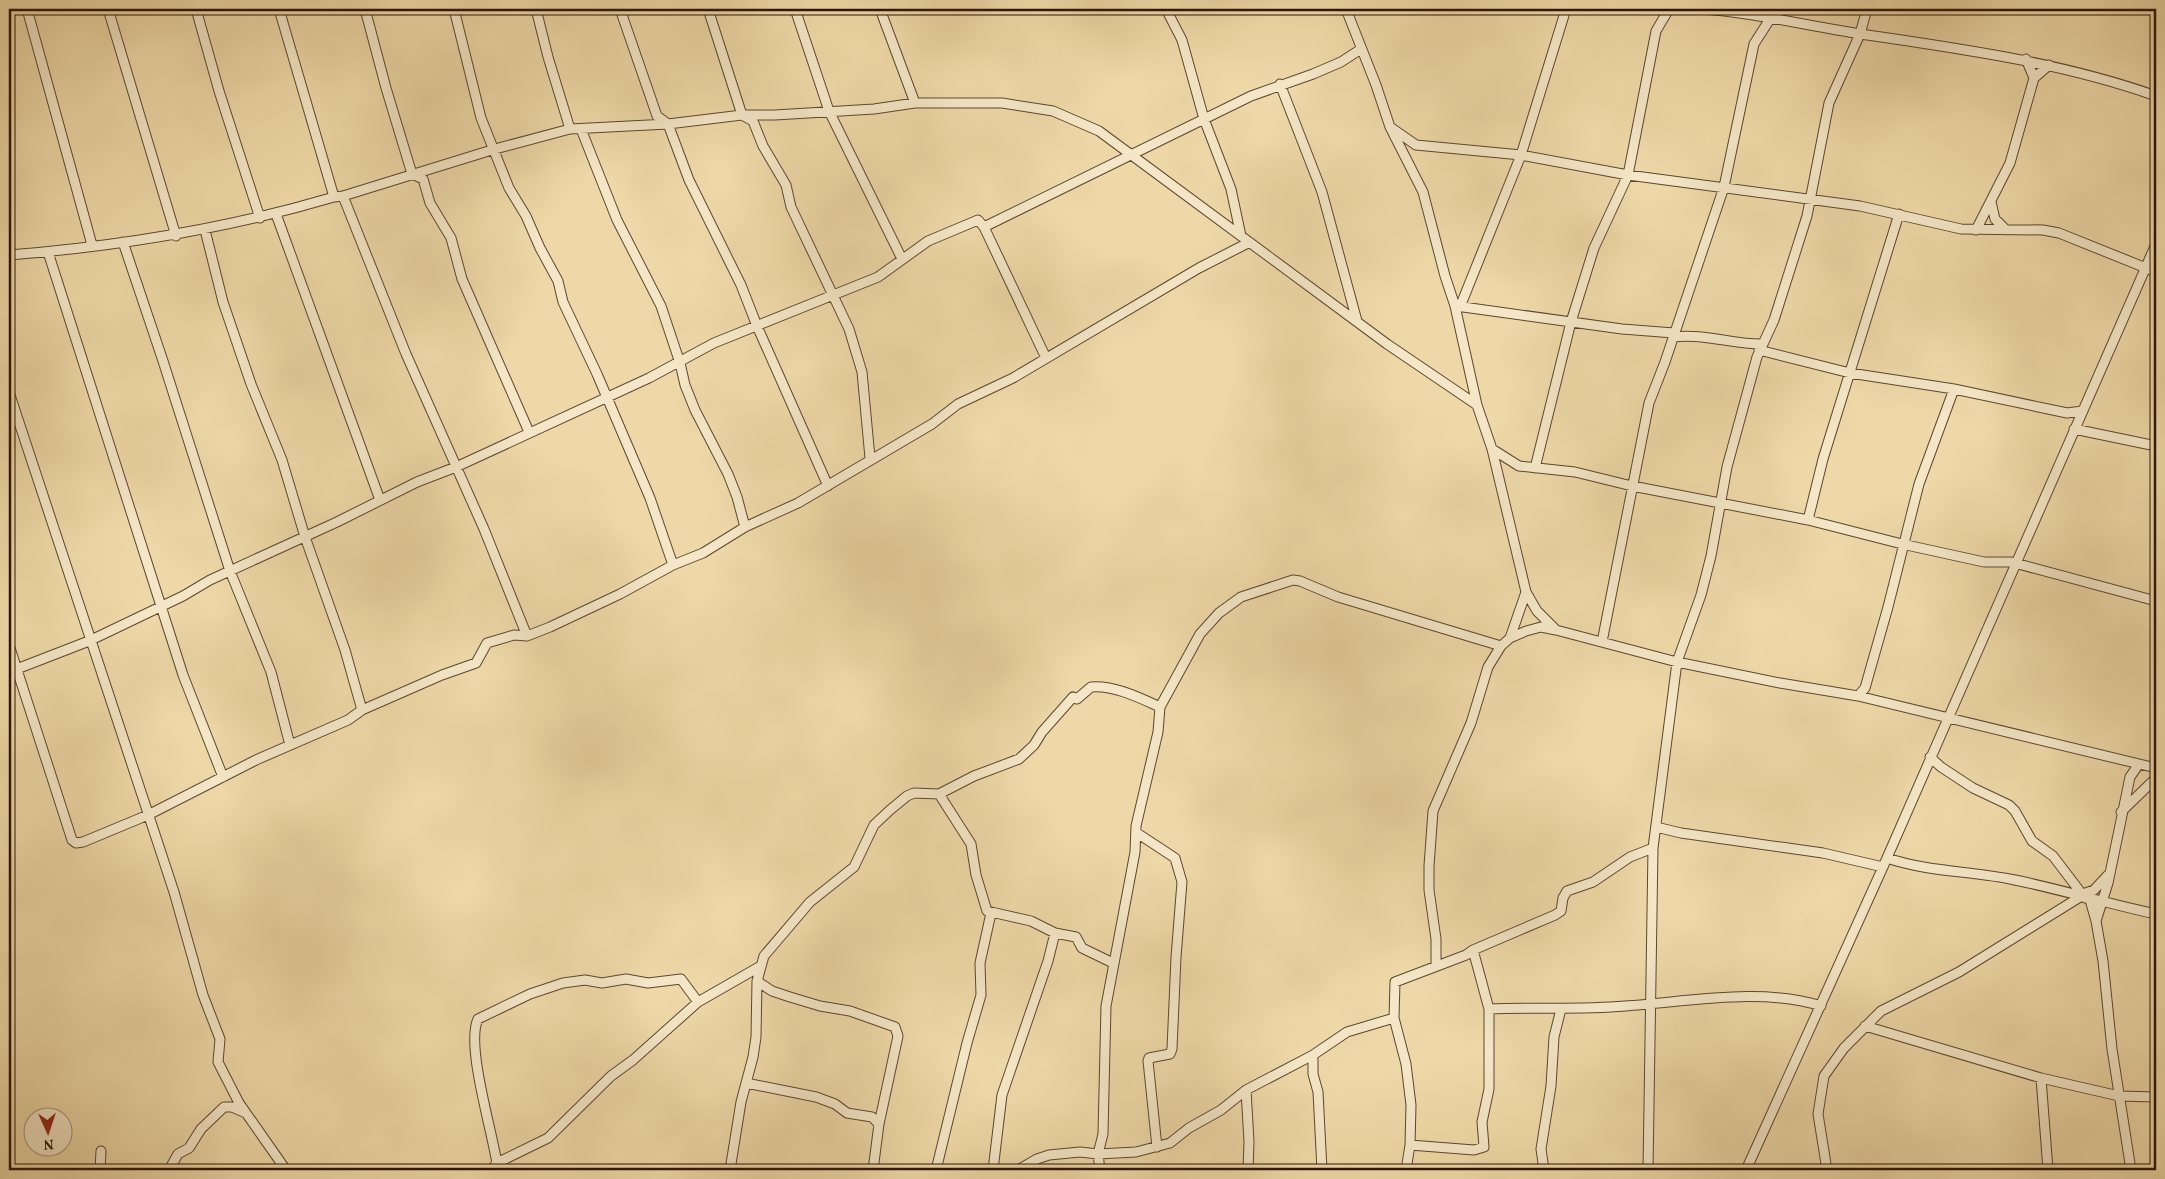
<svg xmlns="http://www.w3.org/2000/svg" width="2165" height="1179" font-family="Vollkorn,serif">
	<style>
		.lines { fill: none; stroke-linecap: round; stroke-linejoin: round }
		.minor-casing { stroke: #5c4631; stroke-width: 11 }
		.minor { stroke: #f4e6c6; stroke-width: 9 }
	</style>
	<rect width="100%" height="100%" fill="#eed8a7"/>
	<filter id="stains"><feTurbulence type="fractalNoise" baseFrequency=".004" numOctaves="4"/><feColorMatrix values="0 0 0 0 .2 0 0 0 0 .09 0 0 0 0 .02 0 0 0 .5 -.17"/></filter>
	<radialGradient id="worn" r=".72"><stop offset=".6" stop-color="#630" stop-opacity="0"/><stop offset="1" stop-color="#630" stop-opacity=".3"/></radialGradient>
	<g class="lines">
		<defs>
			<path id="minor" d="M27,9L92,245
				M108,9L176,236
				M196,9L219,91L260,218
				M279,9L334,197
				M365,9L386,88L412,174L423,179L430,203L451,238L462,279L529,432
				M454,9L481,118L509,188L526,216L540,248L558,281L563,302L597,374L650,498L673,565
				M536,9L548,57L570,129
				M620,9L657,116L668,124L689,180L741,285L757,326L828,486
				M708,9L742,115L753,121L763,146L786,185L791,207L849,329L862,372L870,458
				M795,9L829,111L902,259
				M880,9L915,103
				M1166,9L1182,40L1204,119L1231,189L1241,236
				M1346,9L1376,85L1390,127L1423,192L1445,276L1455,306L1477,405L1492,449L1526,592L1537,611L1555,629
				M1700,9C1753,12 1807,26 1861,34C1961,49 2060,62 2156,96
				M2026,59L2034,78
				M1280,84L1322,192L1357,321
				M1390,127L1416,145L1521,155L1628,175L1860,206L1961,229L2043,230L2059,233L2156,272
				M581,129L617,220L661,306L680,363L685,385L695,410L728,474L737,497L745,527
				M343,196L406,354L484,529L527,636
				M1991,202L1995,219L2006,230
				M276,214L380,500
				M984,227L1046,358
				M205,230L223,302L251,384L282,460L305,537L345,650L362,710
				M1976,230L2010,163L2034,78L2049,65
				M123,242L163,361L230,571L271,672L290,745
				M48,252L183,675L223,777
				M9,255C121,246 226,229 334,197L343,196L495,149L570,129L668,124L742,115H775L874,109L915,103H1002L1053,111L1099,131L1387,344L1477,405
				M1456,306L1622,329L1674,333
				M1460,307L1521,155L1566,9
				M1673,337C1703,333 1732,344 1761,344
				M1759,350L1850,373L1954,389L2067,413L2082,411
				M9,392L174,892L203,995L220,1039L218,1062L239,1103L286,1170
				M2074,429L2156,446
				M1492,449L1519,466L1575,472L1632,486L1808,520L1902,544L1984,562H2011L2156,601
				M1535,468L1571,322L1594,248L1628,175L1656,31L1669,9
				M1808,520L1823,459L1899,214
				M1510,638L1526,592
				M1602,642L1649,403L1665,362L1724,187L1754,44L1770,19
				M9,645L72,840L76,843L83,842L148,815L256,760L348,720L362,710L442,675L476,663L487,643L514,635L527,636L550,627L620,594L673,565L703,553L745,527L798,503L932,424L958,404L1013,378L1199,268L1248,243
				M9,672L89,641L183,596L210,580L337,522L417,482L456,467L649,378L714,343L878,277L928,241L978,220L984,227L1251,96L1313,74L1341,62L1361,49
				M1858,696L1865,688L1888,607L1919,484L1954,389
				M1930,757L1941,767L1973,788L2009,805L2015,811L2032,841L2053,856L2085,898
				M939,794L971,844L976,875L987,911L1031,921L1055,933L1076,937L1082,948L1113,963
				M2121,812L2156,778
				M1656,827L1681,833L1823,853L1883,867
				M1137,833L1175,858L1182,882L1176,957L1172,1049L1170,1054L1149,1058L1148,1061L1157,1147
				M1887,858C1928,872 1973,871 2015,880C2063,890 2109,904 2156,914
				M2083,894L2094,890L2108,875
				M2090,900L2096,921L2103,961L2112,1049L2131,1170
				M2096,921L2108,883L2130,777L2139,764
				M1436,966V939L1429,890V866L1433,811L1471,723L1488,667L1501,646L1510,638L1526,631L1541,627L1556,630L1677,662L1780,683L1858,696L2156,768
				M757,981L772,991L790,997L820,1006L850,1011L895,1027L898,1036L879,1124L873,1170
				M1489,1009C1534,1007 1580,1010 1625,1006C1686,1002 1763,987 1821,1006
				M1865,1026L2041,1078L2119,1096L2156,1097
				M1313,1055V1074L1318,1092L1322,1170
				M2041,1078L2048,1170
				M746,1083L816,1097L835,1104L847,1113L872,1117L879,1124
				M1246,1090L1249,1142L1248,1170
				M1410,1145L1474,1150L1484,1147L1482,1122L1489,1089V1009L1473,950
				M100,1170L101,1151
				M169,1170L178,1154L189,1148L201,1129L224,1107H232L246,1113
				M491,1170L497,1163L548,1138L611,1076L633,1060L698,1002L759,967
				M498,1170C494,1136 465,1046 478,1019L530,994L563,983L585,980L602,983L626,979L648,983L681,979L698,1002
				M730,1170L741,1102L753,1057L756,1037L757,981L764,956L810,902L854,867L874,825L890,810L907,796L914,793L939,794L974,776L1019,759L1034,745L1042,732L1073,697L1077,699L1091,687C1114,685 1140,698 1160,707
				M936,1170L967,1043L981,995L980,963L991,913
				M993,1170L1002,1095L1048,961L1055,933
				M1018,1170L1037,1159L1049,1155L1080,1152L1098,1154L1136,1152L1170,1143L1189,1128L1221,1110L1246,1090L1313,1055L1347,1032L1394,1018
				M1100,1170L1098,1154L1103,1134L1106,1006L1135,852L1136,826L1158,732L1160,707L1200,634L1219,613L1241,597L1293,580L1300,581L1338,597L1501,646
				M1406,1170L1410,1145L1411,1105L1406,1064L1394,1018L1395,982L1466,955L1473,950L1555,915L1561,911L1563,898L1567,891L1593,882L1630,857L1653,848
				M1544,1170L1541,1149L1551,1086L1554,1037L1561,1009
				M1648,1170L1653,848L1677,662L1701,595L1711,556L1727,467L1757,357L1774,320L1807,216L1829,103L1860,34L1867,9
				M1746,1170L1883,867L2156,244
				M1827,1170L1818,1114L1824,1076L1844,1048L1881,1011L1959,972L2080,897"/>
		</defs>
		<use href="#minor" class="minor-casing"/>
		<use href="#minor" class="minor"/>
	</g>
	<rect width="2165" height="1179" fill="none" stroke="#eed8a7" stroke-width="30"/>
	<rect x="10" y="10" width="2145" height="1159" fill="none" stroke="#2c150a" stroke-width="2.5"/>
	<rect x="15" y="15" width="2135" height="1149" fill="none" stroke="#2c150a"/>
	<g transform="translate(48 1132) rotate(177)"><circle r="24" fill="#f4e6c6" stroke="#a4927b"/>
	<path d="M0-4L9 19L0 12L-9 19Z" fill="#8f2418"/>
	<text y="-8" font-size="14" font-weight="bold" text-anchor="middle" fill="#2c150a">N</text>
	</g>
	<rect width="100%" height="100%" filter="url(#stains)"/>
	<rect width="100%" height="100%" fill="url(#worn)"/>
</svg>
